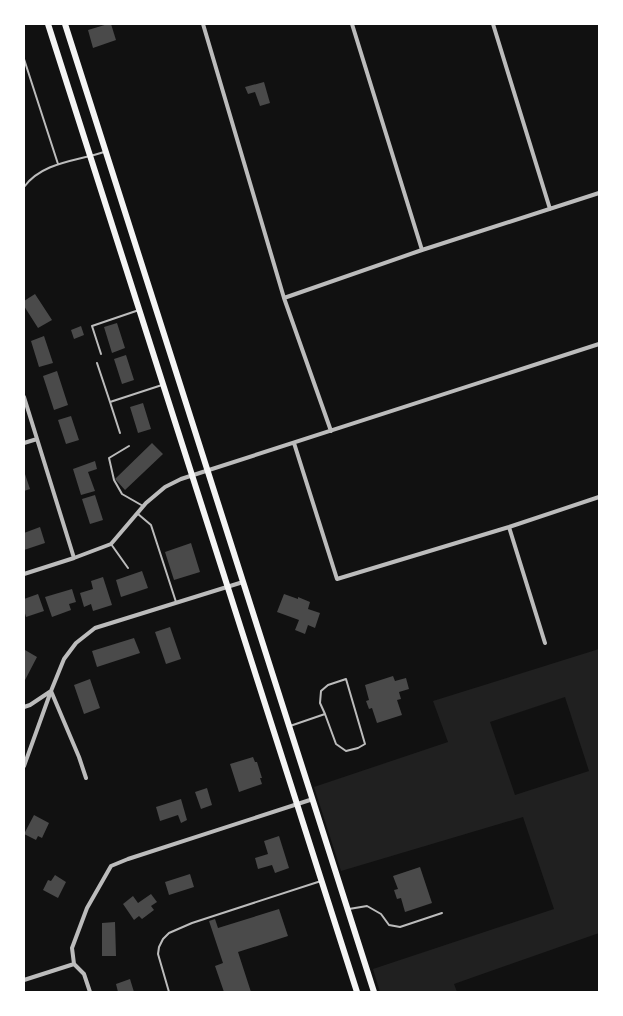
<svg xmlns="http://www.w3.org/2000/svg" width="623" height="1016" font-family="'Varela Round',sans-serif">
	<style>
		.green { fill: #202020; fill-rule: evenodd }
		.building { fill: #4a4a4a }
		.lines { fill: none; stroke-linecap: round; stroke-linejoin: round }
		.service { stroke: #bcbcbc; stroke-width: 2 }
		.minor { stroke: #bcbcbc; stroke-width: 4 }
		.primary { stroke: #f5f5f5; stroke-width: 6 }
	</style>
	<rect width="100%" height="100%" fill="#111"/>
	<path class="green" d="M599,649V933L454,984L457,992H380L373,969L554,909L523,817L341,871L314,787L448,742L433,701ZM565,697L589,771L515,795L490,722Z"/>
	<path class="building" d="M108,24H111L116,40L93,48L88,30Z
		M264,82L270,103L260,106L255,92L248,94L245,87Z
		M35,294L52,320L38,328L24,306V301Z
		M117,323L125,348L112,353L104,327Z
		M81,326L84,335L74,339L71,330Z
		M44,336L53,363L39,367L31,341Z
		M126,355L134,380L122,384L114,359Z
		M57,371L68,405L54,410L43,376Z
		M143,403L151,429L138,433L130,407Z
		M71,416L79,440L66,444L58,420Z
		M152,443L163,454L125,490L115,479Z
		M95,461L97,469L88,472L95,491L81,495L73,469Z
		M24,471L30,489L24,491Z
		M95,495L103,520L90,524L82,499Z
		M40,527L45,543L24,550V533Z
		M191,543L200,572L174,580L165,552Z
		M142,571L148,588L121,597L116,580Z
		M103,577L112,605L93,611L91,604L84,607L80,593L93,589L91,581Z
		M72,589L76,602L69,604L71,610L52,617L45,597Z
		M38,594L44,611L26,617L24,610V599Z
		M284,594L298,599V597L310,602L308,609L320,613L315,628L308,625L305,634L295,630L299,620L277,612Z
		M170,627L181,659L166,664L155,632Z
		M134,638L140,653L97,667L92,651Z
		M25,650L37,657L24,682V652Z
		M393,676L395,681L406,678L409,689L399,692L401,699L397,700L402,715L377,723L372,708L369,709L366,701L369,700L365,685Z
		M90,679L100,708L84,714L74,685Z
		M253,757L255,762H257L262,778H260L262,784L239,792L230,764Z
		M207,788L212,805L201,809L195,792Z
		M181,799L187,820L181,823L178,815L160,821L156,807Z
		M34,815L49,823L42,838L38,836L36,840L24,834Z
		M279,836L289,868L275,873L272,865L258,869L255,858L268,854L264,841Z
		M420,867L432,903L405,912L401,898L397,899L394,890L398,889L393,876Z
		M190,874L194,887L169,895L165,882Z
		M55,875L66,882L58,898L43,890L48,880L51,881Z
		M151,894L157,902L151,906L154,910L142,919L139,916L134,920L123,904L133,896L138,903Z
		M279,909L288,936L238,952L251,992H224L215,966L223,963L209,921L215,919L218,928Z
		M115,922L116,956H102V923Z
		M130,979L134,992H118L116,984Z"/>
	<g class="lines">
		<path class="service" d="M127,24H129
			M24,59L58,164
			M24,187C42,162 77,161 104,152
			M101,354L92,326L139,310
			M97,363L110,402
			M120,433L110,402L162,385
			M129,446L109,458L114,480L122,494L143,506
			M138,514L151,525L176,602
			M111,544L128,568
			M290,726L325,714L320,703L321,691L328,685L346,679L365,744L358,748L346,751L336,744L325,714
			M349,909L367,906L381,914L389,925L400,927L442,913
			M169,992L158,954L159,947L163,939L169,933L192,923L321,881"/>
		<path class="minor" d="M203,24L284,298L331,431
			M352,24L422,250
			M493,24L550,209
			M284,298L422,250L599,193
			M24,397L74,558
			M24,443L37,439
			M294,443L337,579L509,527L599,497
			M509,527L545,643
			M24,574L74,558L111,544L146,503L165,487L181,479L599,344
			M51,691L79,757L86,778
			M24,707L30,705L51,691L64,659L76,643L95,628L243,582
			M24,766L51,691
			M24,980L74,964
			M90,992L84,974L74,964L72,948L87,908L111,866L128,859L313,799"/>
		<path class="primary" d="M48,24L357,992
			M65,24L374,992"/>
	</g>
	<rect width="623" height="1016" fill="none" stroke="#ffffff" stroke-width="50"/>
</svg>
